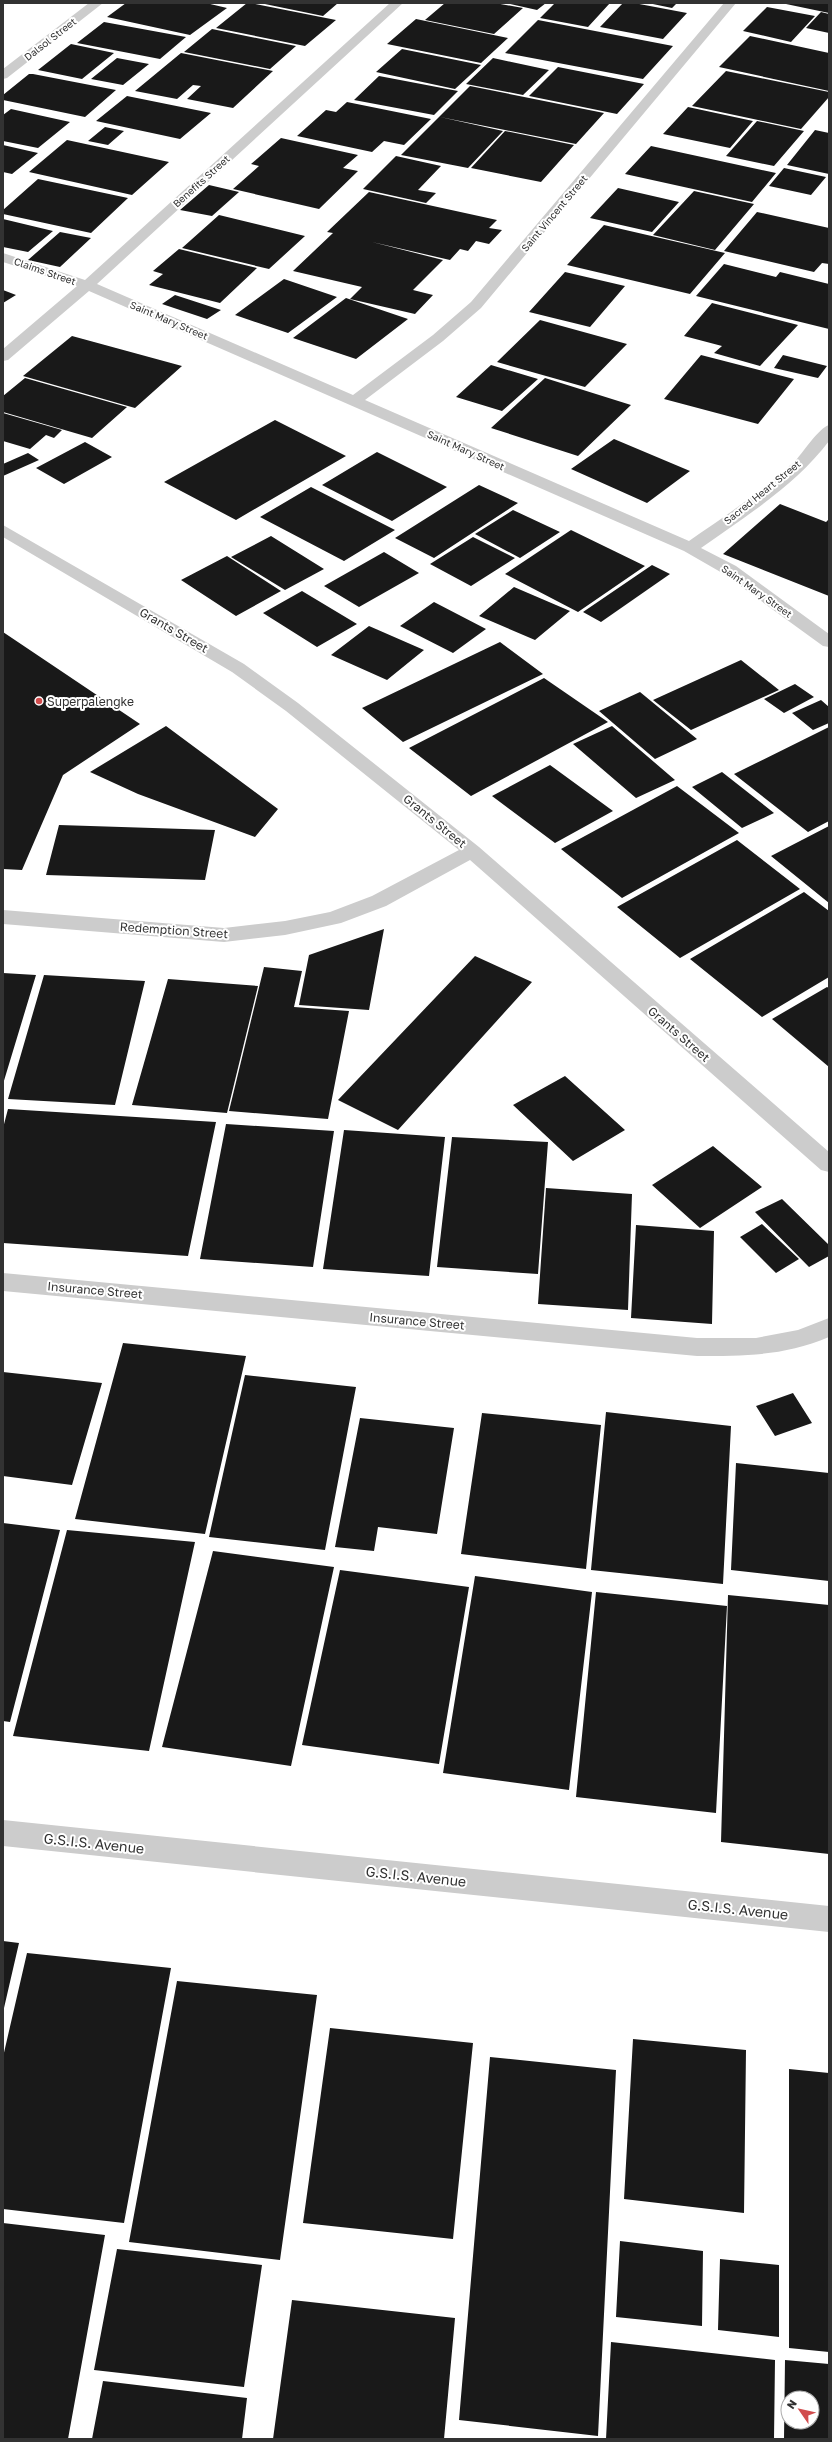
<svg xmlns="http://www.w3.org/2000/svg" width="832" height="2442" font-family="'Golos Text',sans-serif">
	<style>
		.building { fill: #191919; fill-rule: evenodd }
		.lines { fill: none; stroke-linecap: round; stroke-linejoin: round }
		.minor { fill: #ccc; fill-rule: evenodd }
		.poi-dot { fill: #d14c4d; stroke: #fff; stroke-width: 1.5 }
		.labels { text-anchor: middle; dominant-baseline: central; stroke-width: 4; stroke-linejoin: round; paint-order: stroke }
		.far-street-label { font-size: 10px; fill: #323232; stroke: #fff }
		.street-label { font-size: 12px; fill: #323232; stroke: #fff }
		.poi-label { font-size: 12px; fill: #323232; stroke: #fff; text-anchor: start }
		.near-street-label { font-size: 14px; fill: #323232; stroke: #fff }
	</style>
	<rect width="100%" height="100%" fill="#fff"/>
	<path class="building" d="M126,3H206L227,8L190,35L107,17Z
		M247,3H250L336,20L305,46L216,28Z
		M260,3H338L323,16Z
		M445,3H495L523,8L494,34L425,20Z
		M506,3H546L537,10Z
		M555,3H610L588,27L540,18Z
		M623,3H634L687,13L663,39L600,27Z
		M648,3H677L672,8Z
		M786,3H829V13L786,4Z
		M767,7L815,16L791,42L743,31Z
		M821,12L829,14V33L806,28Z
		M416,19L508,38L481,63L387,44Z
		M538,20L673,46L643,79L505,53Z
		M104,22L186,37L160,59L77,43Z
		M212,29L296,46L270,69L184,52Z
		M750,36L829,53V91L719,67Z
		M71,44L114,53L82,79L38,70Z
		M402,49L481,65L455,89L376,72Z
		M181,53L273,71L233,108L187,99L201,86L193,85L177,99L135,91Z
		M117,58L149,64L123,85L91,79Z
		M493,58L549,70L523,95L466,84Z
		M558,67L644,84L617,114L529,96Z
		M726,71L829,92V97L801,129L692,106Z
		M29,74H33L116,90L85,117L3,100V95Z
		M379,76L458,91L434,115L354,100Z
		M470,86L604,113L576,144L440,117L503,131L468,168L401,155Z
		M127,96L211,113L180,139L96,121Z
		M347,102L431,119L404,145L384,141L372,152L297,136L326,110L336,112Z
		M688,107L753,121L730,148L663,134Z
		M11,109L70,122L38,148L3,141V115Z
		M757,121L804,131L774,166L726,156Z
		M105,127L124,131L108,145L88,141Z
		M815,130L829,133V174L787,165Z
		M505,131L574,145L541,182L471,168Z
		M281,138L358,155L343,168L358,171L319,209L233,189L259,166L251,164Z
		M67,140L169,162L132,195L29,172Z
		M3,145L38,153L12,174L3,172Z
		M651,146L776,173L752,202L625,174Z
		M396,156L441,166L418,190L436,193L426,203L363,189Z
		M784,168L826,177L811,195L769,186Z
		M38,179L128,198L91,233L3,214V210Z
		M209,185L239,192L212,216L180,210Z
		M618,188L679,202L652,232L590,218Z
		M694,191L754,204L715,250L653,235Z
		M369,192L497,220L489,228L502,230L489,244L476,241L468,251L460,249L450,260L372,242L443,260L413,290L433,295L415,314L350,299L362,287L293,271L333,233L327,232Z
		M757,212L829,228V264L822,263L814,272L724,251Z
		M219,215L305,236L269,269L182,248Z
		M3,219L53,231L28,252L3,247Z
		M604,225L725,253L690,294L567,265Z
		M60,232L91,238L60,267L28,260Z
		M179,249L257,268L220,303L149,285L163,274L153,271Z
		M724,264L776,277L780,272L829,284V329L696,296Z
		M565,272L625,286L590,327L529,312Z
		M284,279L337,297L288,333L235,315Z
		M3,290L16,295L3,303Z
		M175,295L221,310L207,319L162,304Z
		M346,298L408,319L356,359L293,338Z
		M712,303L798,325L760,366L714,353L722,346L684,336Z
		M540,320L627,344L585,387L497,362Z
		M72,336L182,366L135,408L23,376Z
		M701,355L794,379L758,424L664,399Z
		M783,355L827,366L818,378L774,368Z
		M491,365L538,379L502,411L456,397Z
		M25,378L127,407L92,438L3,412V396Z
		M545,378L631,405L578,456L491,428Z
		M3,413L62,430L54,438L46,435L30,449L3,441Z
		M275,420L346,456L236,520L164,482Z
		M614,439L690,471L647,503L571,469Z
		M85,442L112,457L64,484L36,468Z
		M377,452L447,487L392,521L322,485Z
		M28,453L39,460L3,476V464Z
		M479,485L518,503L434,558L395,538Z
		M311,487L395,530L344,561L260,517Z
		M780,504L826,522L829,519V596L723,554Z
		M513,510L560,532L520,558L475,534Z
		M571,530L645,566L578,612L505,574Z
		M271,536L324,569L285,590L231,557Z
		M473,537L515,558L471,586L430,564Z
		M384,552L419,573L359,607L324,586Z
		M227,556L281,591L236,616L181,580Z
		M652,565L670,574L601,622L583,612Z
		M514,587L570,611L535,640L479,616Z
		M302,591L357,624L317,647L263,613Z
		M434,602L486,629L453,653L400,626Z
		M369,626L424,650L387,680L331,655Z
		M3,632L140,724L63,775L22,870L3,869Z
		M500,642L543,674L403,742L362,708Z
		M741,660L779,690L691,730L653,700Z
		M544,678L608,722L471,796L409,748Z
		M795,684L814,697L784,713L764,699Z
		M640,692L697,739L655,759L599,711Z
		M821,700L829,707V723L813,730L792,713Z
		M166,726L278,809L255,837L138,794L90,772Z
		M612,726L675,780L636,798L573,744Z
		M829,727V821L808,832L734,774Z
		M550,765L613,811L555,843L492,796Z
		M722,772L774,813L742,828L692,787Z
		M677,786L739,833L622,898L561,849Z
		M59,825L215,830L205,880L46,875Z
		M829,826V903L771,856Z
		M737,840L800,889L680,958L617,907Z
		M804,892L829,911V977L762,1017L690,959Z
		M384,929L369,1010L299,1005L309,955Z
		M475,956L532,982L398,1130L338,1100Z
		M264,967L302,971L294,1007L349,1011L328,1119L229,1111Z
		M3,973L36,975L3,1084Z
		M44,975L145,981L115,1105L8,1099Z
		M168,979L258,986L227,1113L132,1105Z
		M827,987L829,988V1067L772,1019Z
		M565,1076L625,1130L573,1161L513,1105Z
		M8,1109L216,1122L188,1256L3,1243V1128Z
		M226,1124L334,1131L313,1267L200,1259Z
		M344,1130L445,1137L429,1276L323,1269Z
		M452,1137L548,1142L538,1274L437,1267Z
		M713,1146L762,1187L700,1228L652,1185Z
		M546,1188L632,1194L628,1310L538,1304Z
		M782,1199L829,1245V1256L809,1267L755,1212Z
		M762,1224L799,1259L776,1273L740,1237Z
		M636,1225L714,1231L712,1324L631,1318Z
		M123,1343L246,1356L205,1534L75,1519Z
		M3,1372L102,1383L72,1485L3,1476Z
		M245,1375L356,1387L325,1550L209,1537Z
		M793,1393L812,1423L775,1436L756,1406Z
		M606,1412L731,1426L723,1584L591,1570Z
		M482,1413L601,1425L586,1569L461,1554Z
		M360,1418L454,1428L437,1534L378,1527L374,1551L335,1547Z
		M736,1463L829,1473V1581L731,1570Z
		M3,1523L60,1530L10,1722L3,1721Z
		M67,1530L195,1542L149,1751L13,1736Z
		M213,1551L334,1567L291,1766L162,1747Z
		M340,1570L469,1587L439,1764L302,1745Z
		M475,1576L592,1592L569,1790L443,1773Z
		M596,1592L727,1606L716,1813L576,1797Z
		M728,1595L829,1605V1854L721,1842Z
		M3,1941L19,1943L4,2008H3Z
		M27,1953L171,1968L124,2223L3,2209V2057Z
		M177,1981L317,1995L280,2260L129,2242Z
		M330,2028L473,2043L453,2239L303,2223Z
		M633,2039L746,2050L744,2213L624,2199Z
		M490,2057L616,2070L598,2436L459,2420Z
		M789,2069L829,2073V2352L789,2348Z
		M3,2223L105,2235L68,2439H3Z
		M620,2241L703,2251L702,2326L616,2317Z
		M117,2249L262,2265L244,2387L94,2370Z
		M720,2259L779,2265V2337L718,2330Z
		M292,2300L455,2318L444,2439H273Z
		M611,2342L775,2360L774,2439H606Z
		M785,2360L829,2364V2439H784ZM788,2398H812V2422H788Z
		M103,2381L247,2398L242,2439H92Z"/>
	<g class="lines">
		<path class="minor" d="M89,3H103L7,78L3,79V69Z
			M390,3H403L97,284L353,395L433,335L471,302L724,3H736L481,308L443,341L365,400L689,541C725,516 763,491 796,460C804,451 819,428 829,425V441C796,485 746,516 701,548L736,566L829,634V647L823,646L724,574L684,551L89,291L8,360L3,361V349L77,286L3,262V253L85,280Z
			M3,525L244,664L298,703L479,847L829,1152V1172L821,1170L470,860L386,906L341,923L285,935L224,942L3,924V910L224,928L285,921L330,912L372,896L459,850L286,711L232,672L3,537Z
			M3,1273L697,1338H756L798,1330L829,1318V1337C784,1356 745,1356 697,1356L3,1291Z
			M3,1820L829,1906V1932L3,1846Z"/>
	</g>
	<circle class="poi-dot" cx="39" cy="701" r="4"/>
	<g class="labels">
		<g class="far-street-label">
			<text transform="translate(50 39) rotate(-38)">Dalsol Street</text>
			<text transform="translate(201 181) rotate(-42)">Benefits Street</text>
			<text transform="translate(554 213) rotate(-50)">Saint Vincent Street</text>
			<text transform="translate(45 271) rotate(19)">Claims Street</text>
			<text transform="translate(169 320) rotate(23)">Saint Mary Street</text>
			<text transform="translate(466 450) rotate(24)">Saint Mary Street</text>
			<text transform="translate(762 492) rotate(-39)">Sacred Heart Street</text>
			<text transform="translate(757 591) rotate(35)">Saint Mary Street</text>
		</g>
		<g class="street-label">
			<text transform="translate(174 630) rotate(30)">Grants Street</text>
			<text transform="translate(435 821) rotate(39)">Grants Street</text>
			<text transform="translate(174 930) rotate(4)">Redemption Street</text>
			<text transform="translate(679 1034) rotate(41)">Grants Street</text>
			<text transform="translate(95 1290) rotate(5)">Insurance Street</text>
			<text transform="translate(417 1321) rotate(5)">Insurance Street</text>
		</g>
		<g class="poi-label">
			<text x="47" y="701">Superpalengke</text>
		</g>
		<g class="near-street-label">
			<text transform="translate(94 1843) rotate(6)">G.S.I.S. Avenue</text>
			<text transform="translate(416 1876) rotate(6)">G.S.I.S. Avenue</text>
			<text transform="translate(738 1909) rotate(6)">G.S.I.S. Avenue</text>
		</g>
	</g>
	<rect width="832" height="2442" fill="none" stroke="#323232" stroke-width="8"/>
	<g transform="translate(800 2410) rotate(304)"><circle r="19" fill="#ffffff" stroke="#adadad"/>
	<path d="M0-3L7 15L0 10L-7 15Z" fill="#d14c4d"/>
	<text y="-6" font-size="11" font-weight="bold" text-anchor="middle" fill="#323232">N</text>
	</g>
</svg>
